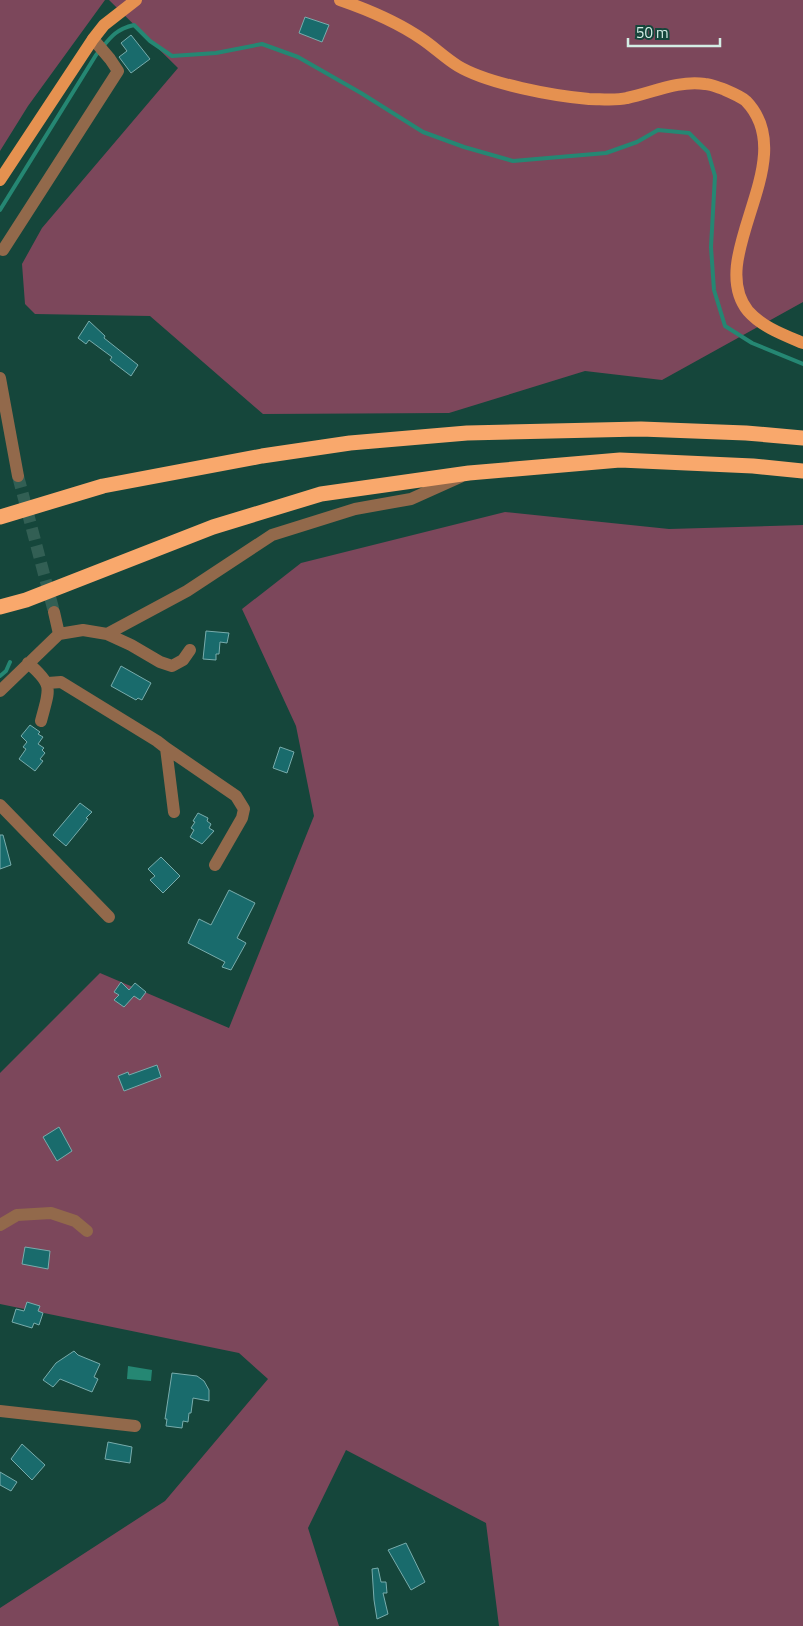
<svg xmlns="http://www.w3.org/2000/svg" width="803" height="1626" font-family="'Titillium Web',sans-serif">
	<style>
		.green { fill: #7c475b }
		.water { fill: #258773 }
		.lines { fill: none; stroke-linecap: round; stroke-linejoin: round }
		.stream { stroke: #258773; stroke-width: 4 }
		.building { fill: #196b6c; stroke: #78acac }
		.minor-tunnel { stroke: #325f54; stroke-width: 12; stroke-dasharray: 12 6; stroke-linecap: butt }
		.minor { stroke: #92694b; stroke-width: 12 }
		.major { stroke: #e59150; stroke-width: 12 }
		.highway { stroke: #f9a86c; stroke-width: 15 }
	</style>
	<rect width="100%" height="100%" fill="#15463b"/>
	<path class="green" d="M0,0H105L28,106L0,151Z
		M109,0H803V302L662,380L585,371L449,413L263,414L150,316L35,314L25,304L22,264L42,228L178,68Z
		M505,512L669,529L803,525V1626H499L486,1523L346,1450L308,1528L339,1626H0V1608L165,1501L268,1379L239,1353L0,1304V1073L100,973L229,1028L314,816L296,726L242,609L301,563Z"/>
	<path class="water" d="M128,1366L152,1370L151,1381L127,1379Z"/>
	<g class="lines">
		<path class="stream" d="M0,210L96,55C109,40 113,30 134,25L150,41L172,56L216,53L262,44L298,57L361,93L423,132L464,147L513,161L606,153L637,142L658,130L689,133L708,152L715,176L711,247L714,290L725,326L752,343L803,364
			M0,676L6,671L10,662"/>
	</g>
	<path class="building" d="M305,17L329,25L322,42L299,33Z
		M131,35L150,59L131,73L119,57L127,51L121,43Z
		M89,321L105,336L104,338L138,365L131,376L110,360L112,357L89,340L86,344L78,338Z
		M206,631L229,633L227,643L220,642L219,654H216V660L203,659Z
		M121,666L151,683L142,700L138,698L136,700L111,686Z
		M30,725L40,732L38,734L43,737L38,744L44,748L42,750L45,753L40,759L43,761L35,771L19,759L26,749L23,747L27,742L21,736Z
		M280,747L294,752L287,773L273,768Z
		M80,803L92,812L86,818L88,819L66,846L53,835Z
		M198,813L208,818L207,821L211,824L209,828L214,831L202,844L190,837L194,830L191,828L195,822L193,821Z
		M0,835H3L11,865L0,869Z
		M161,857L180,876L163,893L150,880L155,876L148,869Z
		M229,890L255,903L237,938L246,943L231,970L222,967L225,962L188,943L199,919L211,925Z
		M121,982L129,990L135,983L146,992L140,1000L134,996L124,1007L114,1000L119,995L114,992Z
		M157,1065L161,1077L124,1091L118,1076L128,1072L129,1075Z
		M59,1127L72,1151L57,1161L43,1137Z
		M25,1247L50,1251L48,1269L22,1264Z
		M27,1302L40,1306L38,1311L43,1313L39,1325L34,1323L32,1328L12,1322L16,1309L24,1311Z
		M74,1351L78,1355L100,1364L94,1377L98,1379L92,1392L60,1379L53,1387L43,1380L56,1363Z
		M172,1373L197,1376L204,1381L209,1390V1401L193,1398L191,1413H189L188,1422L183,1421L182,1428L166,1426L167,1419H165Z
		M108,1442L132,1447L130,1463L105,1459Z
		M22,1444L45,1465L32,1480L11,1459Z
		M0,1472L17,1482L11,1491L0,1485Z
		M406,1543L425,1582L411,1590L388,1550Z
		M378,1568L381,1582H386L387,1593H383L388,1614L377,1619L374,1600L372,1569Z"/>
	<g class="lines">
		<path class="minor-tunnel" d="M18,476L54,612"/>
		<path class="minor" d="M3,250L118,71L110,59L93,39
			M0,378L18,476
			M54,612L59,634
			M107,634L187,591L272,535L355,509L411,499L460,477
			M28,663C55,686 49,689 41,721
			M48,683L61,682L157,741L166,748L174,812
			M0,691L59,634L83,630L107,634L131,645L160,662L172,666L183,660L190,650
			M166,748L236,796L244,809L242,818L215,865
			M0,805L109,917
			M0,1225L17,1215L51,1213L75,1221L87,1231
			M0,1411L135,1426"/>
		<path class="major" d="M340,0C369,10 396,21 422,39C434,47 445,58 458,66C488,84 554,96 589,99C601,99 615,101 627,98C652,93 678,80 705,84C710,84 717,87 723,89C730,92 740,96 746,101C803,160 704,256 748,311C762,327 784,335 803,343
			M0,180L93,39L104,25L136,0"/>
		<path class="highway" d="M0,517L103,486L262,456L350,443L467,433L641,429L746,433L803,438
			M0,607L26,600L213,527L321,494L469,473L620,460L753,466L803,471"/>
	</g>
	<path d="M628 38v8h92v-8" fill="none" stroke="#d4ede5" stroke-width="2.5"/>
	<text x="636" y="38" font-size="15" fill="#d4ede5" stroke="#15463b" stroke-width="4" paint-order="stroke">50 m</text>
</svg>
